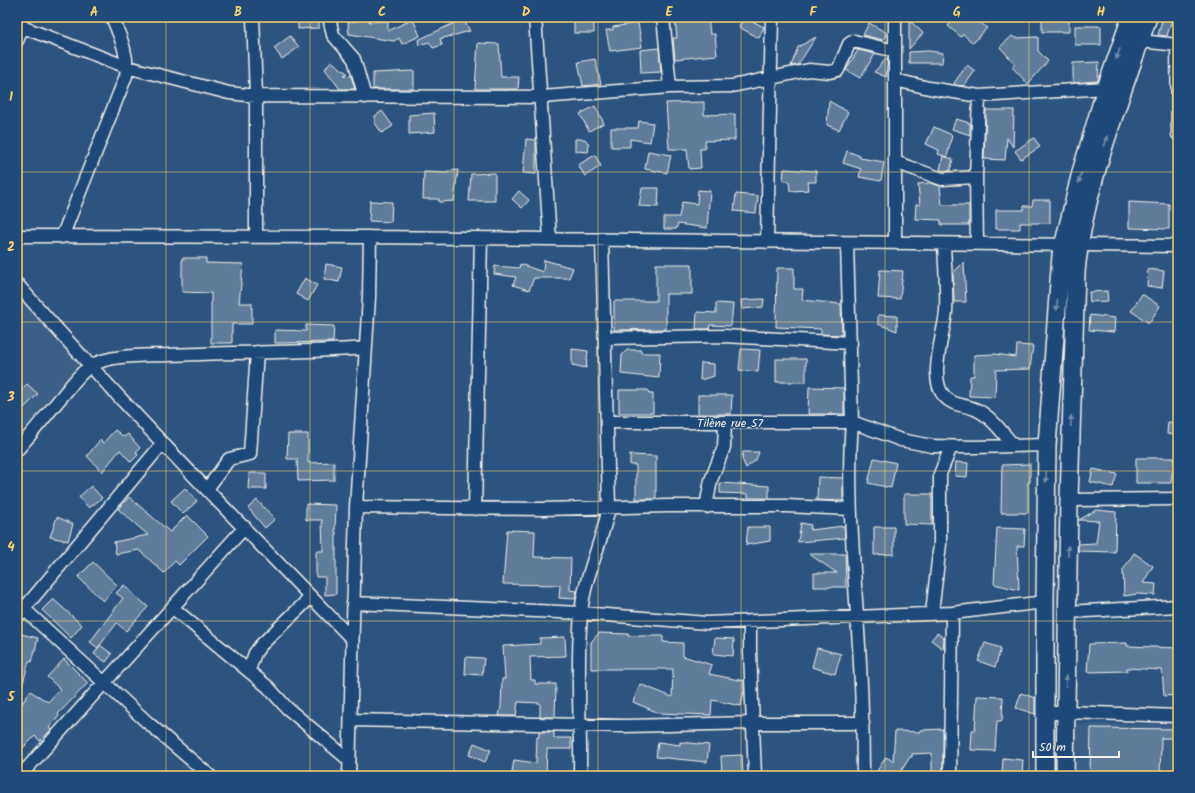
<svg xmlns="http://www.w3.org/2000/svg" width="1195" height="793" font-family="Kalam,sans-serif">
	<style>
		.built { fill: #3b6088 }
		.building { fill: #5e7b9a; stroke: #f4f1e8 }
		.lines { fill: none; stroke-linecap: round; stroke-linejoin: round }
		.street-casing { stroke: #f4f1e8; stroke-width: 15 }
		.secondary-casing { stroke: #f4f1e8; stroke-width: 20 }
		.street { stroke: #1f4a7a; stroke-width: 12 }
		.secondary { stroke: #1f4a7a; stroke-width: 17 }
		.oneway { fill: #748da6 }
		.grid { fill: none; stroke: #ffd166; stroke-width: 1; stroke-opacity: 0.55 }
		.labels { text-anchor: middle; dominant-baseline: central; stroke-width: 3; stroke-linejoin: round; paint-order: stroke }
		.street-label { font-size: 12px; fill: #f4f1e8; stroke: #1f4a7a }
		.neatline { fill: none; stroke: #ffd166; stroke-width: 1.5 }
		.grid-label { font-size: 13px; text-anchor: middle; font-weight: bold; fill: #ffd166 }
	</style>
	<rect width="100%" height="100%" fill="#2c5481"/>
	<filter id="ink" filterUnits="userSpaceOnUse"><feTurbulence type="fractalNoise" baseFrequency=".025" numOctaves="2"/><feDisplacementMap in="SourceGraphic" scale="8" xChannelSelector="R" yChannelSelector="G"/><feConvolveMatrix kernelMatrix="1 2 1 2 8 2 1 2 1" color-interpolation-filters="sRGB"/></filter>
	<g filter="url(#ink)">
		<path class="built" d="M17,296L79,364L17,438Z
			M1074,724H1178V776H1074Z"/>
		<path class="building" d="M298,17H319V28L298,29Z
			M708,17L710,34H715L717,55L675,59L673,38H677L675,20Z
			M744,17L764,27L759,38L739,27Z
			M955,17H974L987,28L973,43L963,34L961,37L948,26Z
			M1042,17H1069V32H1042Z
			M1163,17L1172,19L1167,36L1158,35Z
			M370,19L369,22L388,21V31L413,19L420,36L402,44L399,38L394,41L349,34L348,22Z
			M463,19L470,31L440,39L442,45L433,48L429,42L419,45L418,40Z
			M574,19H594V33H574Z
			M909,20L923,33L909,49Z
			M638,23L642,47L610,51L606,30H613V27Z
			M869,23L887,33L883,40L863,35Z
			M1075,26H1101V45H1075Z
			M290,36L299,47L282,59L274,48Z
			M1012,36L1015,38L1038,37V51L1048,61L1028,84L1012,67L1015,64L1000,47Z
			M816,37L798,65L791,66L798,47Z
			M478,43L499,44L501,77H519L518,89H475Z
			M659,48L661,72L641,73L640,50Z
			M858,50L875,54L860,78L846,70Z
			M929,51L943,53L942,63H909V52Z
			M595,59L601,84L583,86L578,62Z
			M886,59H888L886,77L874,72Z
			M331,61L347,73L344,75L351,76L355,89H340L325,69Z
			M1099,62L1098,81L1073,83V63Z
			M967,65L975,71L964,86L955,85L954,83Z
			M414,71V89H373V73Z
			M829,101L848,112L839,130L827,125Z
			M704,102V115L735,114V140L705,141V149H700L701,168L689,169L687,149H669L666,103Z
			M595,106L604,123L589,131L580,114Z
			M986,110H1014L1013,147L1007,138L1005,160L984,159Z
			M382,111L393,126L382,133L375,123V116Z
			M434,113L435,132L409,134V115Z
			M956,119L970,123V135L952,129Z
			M639,121L653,123L650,142L630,139V147H611V128H638Z
			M934,127L952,135L947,157L938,154L939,150L926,144Z
			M1034,138L1040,147L1021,159L1015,151Z
			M526,139L536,140V174L523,173Z
			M575,139H585L589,145L588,152L575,151Z
			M648,151L671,155L667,173L645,169Z
			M847,151L860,156V158L884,162L881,181L859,177L861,169L843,163Z
			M595,155L601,166L585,176L578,165Z
			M943,156L953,159L950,171L940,170Z
			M784,169L816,171V182H808L809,190L790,191L789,181H783Z
			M458,170L454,201L439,202V199H423L424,172L448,173V171Z
			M495,173V201H469L471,174Z
			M930,183L940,186L942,205H969V225H941V220L915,219L916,204L920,205L918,184Z
			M642,188H659L658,207L639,206Z
			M698,190L710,191L707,228L678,224L676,229H664V217H679L682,202L697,204Z
			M519,191L529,200L522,208L512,199Z
			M736,194L758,196L756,213L734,211Z
			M1033,200H1050V223H1020V229H996V210H1024V206H1032Z
			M370,201L392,202L391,222L369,221Z
			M1129,202L1169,204V229L1129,228Z
			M182,258H206V263L243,264L239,303H252V324H232V343H211V293L182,292Z
			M544,260L573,268L569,278H534L529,290L513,285L516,277L494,274L495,266L519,268L520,264L543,272Z
			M964,262L966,302H954L953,273Z
			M326,264L342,267L339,282L324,279Z
			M656,264H692V294H666V329L614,330V301H656Z
			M777,268H794V289H803L802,300L841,304L842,335L821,334V329L776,327Z
			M1148,269L1164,271L1162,288L1147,286Z
			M880,270L903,271L900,299L878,298Z
			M305,278L317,285L308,301L296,294Z
			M1107,291L1108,301L1090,302L1089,292Z
			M1142,294L1160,306L1149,323L1131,311Z
			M764,299L763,307L742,309L741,300Z
			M716,303L733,304L731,326L710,325L709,329H696L697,312L716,313Z
			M878,315L897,316V331L878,324Z
			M1090,315L1115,318L1114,332L1089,330Z
			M306,325L334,326L333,342L275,343V330L306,331Z
			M1017,345L1033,346L1030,369L996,370L995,397L969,396L970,376H974V355L995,354L1016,357Z
			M572,349L588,351L586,368L572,365Z
			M741,349L760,350L758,372L739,370Z
			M627,350H641V353H660L659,378L621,374L622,355Z
			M776,359H806V382H776Z
			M701,363L714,364V376L700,380Z
			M27,384L38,394L17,415V394Z
			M809,387L844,388V414H808Z
			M619,390H648L649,394H653V413H619Z
			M698,395H732L731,414H698Z
			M1168,422L1178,423V435L1167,434Z
			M115,430L124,437L128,434L140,448L136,452L138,455L131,462L120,450L102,472L87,456L100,440L103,443Z
			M288,434H308V463L334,462V480L298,481L297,459H287Z
			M743,452H759L756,460L746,468L742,459Z
			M630,455L656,456V499H636V465H630Z
			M874,458L896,463L891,488L868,483Z
			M1136,458H1174V470L1172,473L1171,483H1136Z
			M956,462L968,463L967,477L955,476Z
			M1030,464V482H1028V513H1001L1002,465Z
			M1093,469L1117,474L1113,487L1090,482Z
			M249,473H266V489H248Z
			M818,477L843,478V501L817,500Z
			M720,483L769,486V498H748V494L720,493Z
			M91,486L102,498L89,508L79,497Z
			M185,488L197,501L183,514L171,501Z
			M904,494H932V525L904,524Z
			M129,497L170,532L187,515L208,536L179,565L175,561L164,573L139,550L116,554L114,542L148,535L118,509Z
			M257,500L275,519L265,528L248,508Z
			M306,504L336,505L335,532H336V594L325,595V577H316V551H323L322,520H306Z
			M1096,510L1116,512L1115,552L1078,551V544L1096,543L1099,521L1079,520Z
			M57,517L73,524L68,541L50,537Z
			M801,523L811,525L810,530L844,526L845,538L798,542Z
			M748,527H770V541L746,545Z
			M874,527H894V554L874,555Z
			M997,528L1025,529L1024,546H1017L1019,590L994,584Z
			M507,530L535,531L534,557L571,558L570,590L577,591L575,599L559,598L560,585L503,584Z
			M1134,553L1153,566L1143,583L1156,584L1155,595L1137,594L1124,596L1123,570Z
			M809,554H845L846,587H814V573H837Z
			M93,562L117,585L103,601L78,577Z
			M124,585L148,607L126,631L117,623L98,648L90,642L123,598L116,593Z
			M53,599L82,625L71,638L42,610Z
			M17,633L38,638L32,662L29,661L20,694H17Z
			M599,633L628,634V636H663V642L683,643V656L712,665L709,674L744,681V691L741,706L712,700L711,715L659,713L633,702L640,684L672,697L673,669H591V642Z
			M937,633L944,638L943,649L931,640Z
			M565,637L566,656L530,657L531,680H535V684H556L555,717H540V703L518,702L516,716H499L501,707L502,679H505L503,646L540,644V638Z
			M715,638L734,639L733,656L713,654Z
			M985,643L1001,648L995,667L978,661Z
			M1127,643V646L1178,648V695L1164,696L1162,670L1127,668V671L1087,672L1089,644Z
			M100,645L112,654L106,662L94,654Z
			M817,648L841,654L835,674L812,667Z
			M466,657L484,658L482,675L465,674Z
			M64,659L88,683L58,714L59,716L49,728L51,730L40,741L35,736L17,754V712L30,691L48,702L60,689L47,677Z
			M1021,693L1035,698V714L1016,708Z
			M977,696L1003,697L1002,721H997L995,751L971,750L972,730H975Z
			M1091,728L1178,729V738H1161L1160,776H1090Z
			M943,729V776H932V753L912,754V757H910L898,776H885L877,771L886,757L893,761L895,731L920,732V730Z
			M539,732H554V738H571V749H547L546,776L512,772L514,760L536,763L537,737H539Z
			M658,742L680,745V742L709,745L707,762L656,757Z
			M474,743L491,750L485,762L469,755Z
			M742,755L743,776H722L721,756Z
			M1003,758L1023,760L1022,775L1002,773Z"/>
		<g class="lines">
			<defs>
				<path id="street" d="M253,17L256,96V237
					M329,17L333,35L354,59L365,97
					M535,17L550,239
					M663,17L670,87
					M895,17V243
					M17,25L127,67L229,93L256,96L542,97L670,87L732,86L809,70L830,72L838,70L849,44L854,41L895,51
					M17,41L23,26
					M1140,41L1178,45
					M1177,44L1178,134
					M895,80L929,88L979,96L1106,88
					M895,162L942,179L976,177
					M17,236L370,237L1178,246
					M62,237L126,76C129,55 120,36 112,17
					M767,242L772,17
					M847,243L852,422C847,487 853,551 857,616C861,669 863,723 863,776
					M977,244L976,177L979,96
					M944,245C945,267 947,290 946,312C944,334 928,378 944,396C954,407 965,404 977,410C992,417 1004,435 1014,446
					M17,284C124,406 238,522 351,638
					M605,338L724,336L851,343
					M607,422H852L901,440L932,446L975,447L1047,445
					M17,450C33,432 48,413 64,394C72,385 80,372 91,366C110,354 146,356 168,355C234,352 300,353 366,348
					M207,489L229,459L250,454L257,352
					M1069,500L1178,499
					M356,507L541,509L668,506H786L850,509
					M706,507L711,480L724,447L725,423
					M475,509L481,239
					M353,603L581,613L707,623L952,613L1045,602
					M173,608L268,687L287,708L349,760
					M24,609L147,722L210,776
					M1067,612L1178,606
					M932,613L940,544V474L951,447
					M17,617L163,443
					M750,621V652L755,776
					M249,670L255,653L261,645L311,597
					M1045,714L1066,712L1178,716
					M351,720L626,726L754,723H863
					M20,776L245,527
					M349,776L356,507L369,297L370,237
					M580,776C581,723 576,667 581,614C584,577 602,543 609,507L602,239
					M950,776L952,613"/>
				<path id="secondary" d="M1045,776V602L1047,445L1061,255L1081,172L1106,88L1131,17
					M1065,776L1069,500L1076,272C1084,186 1121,99 1148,17"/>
			</defs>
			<use href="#street" class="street-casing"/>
			<use href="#secondary" class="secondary-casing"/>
			<use href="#street" class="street"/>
			<use href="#secondary" class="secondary"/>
		</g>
		<defs><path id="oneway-solid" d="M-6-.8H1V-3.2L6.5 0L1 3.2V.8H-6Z"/></defs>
		<g class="oneway">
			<use href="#oneway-solid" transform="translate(1118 54) rotate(109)"/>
			<use href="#oneway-solid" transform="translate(1106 141) rotate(-74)"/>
			<use href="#oneway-solid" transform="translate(1080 178) rotate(105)"/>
			<use href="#oneway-solid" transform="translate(1057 305) rotate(94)"/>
			<use href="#oneway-solid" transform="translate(1071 421) rotate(-88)"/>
			<use href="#oneway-solid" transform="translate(1046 477) rotate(92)"/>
			<use href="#oneway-solid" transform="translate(1068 551) rotate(-89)"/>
			<use href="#oneway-solid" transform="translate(1066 681) rotate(-90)"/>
		</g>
	</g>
	<path class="grid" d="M166,17V776M310,17V776M454,17V776M598,17V776M741,17V776M885,17V776M1029,17V776M17,172H1178M17,322H1178M17,471H1178M17,621H1178"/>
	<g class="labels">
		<g class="street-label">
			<text x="730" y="423">Tilène rue 57</text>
		</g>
	</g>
	<rect width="1195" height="793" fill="none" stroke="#1f4a7a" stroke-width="44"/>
	<path d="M1033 751v6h86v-6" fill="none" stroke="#f4f1e8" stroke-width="2"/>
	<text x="1039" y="751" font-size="12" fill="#f4f1e8" stroke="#1f4a7a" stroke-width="3" paint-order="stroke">50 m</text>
	<rect x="22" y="22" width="1151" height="749" class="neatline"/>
	<g class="grid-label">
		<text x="94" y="16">A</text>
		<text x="238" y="16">B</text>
		<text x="382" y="16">C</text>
		<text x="526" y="16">D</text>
		<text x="669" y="16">E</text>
		<text x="813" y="16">F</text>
		<text x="957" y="16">G</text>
		<text x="1101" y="16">H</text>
		<text x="11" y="101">1</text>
		<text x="11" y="251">2</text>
		<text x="11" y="401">3</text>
		<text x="11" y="551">4</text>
		<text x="11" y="701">5</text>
	</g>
</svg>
